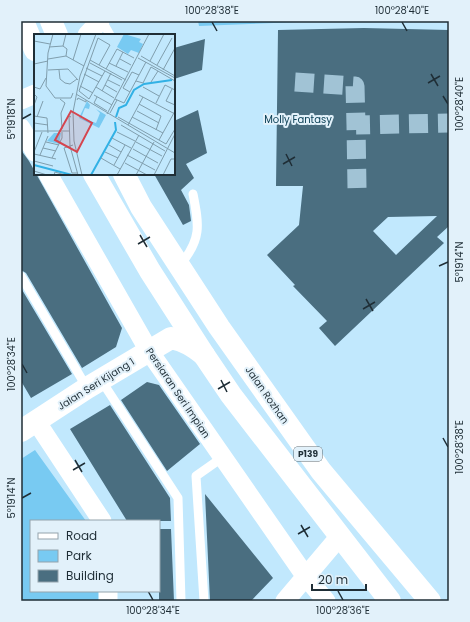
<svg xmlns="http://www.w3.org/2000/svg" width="470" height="622" font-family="Poppins,sans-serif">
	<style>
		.green { fill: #78caf2 }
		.building { fill: #4a6e80; fill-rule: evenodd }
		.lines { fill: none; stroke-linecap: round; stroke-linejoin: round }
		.street-tunnel { stroke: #a1c3d5; stroke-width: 19; stroke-dasharray: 19 10; stroke-linecap: butt }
		.lane { stroke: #fff; stroke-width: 9 }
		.street { stroke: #fff; stroke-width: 19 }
		.secondary { stroke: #fff; stroke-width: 22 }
		.primary { stroke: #fff; stroke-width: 22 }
		.ticks { fill: none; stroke: #1f2e36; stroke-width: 1.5 }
		.labels { text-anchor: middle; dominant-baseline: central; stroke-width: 4; stroke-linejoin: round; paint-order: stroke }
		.shield { fill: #e2f1fa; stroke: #5a6871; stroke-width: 1 }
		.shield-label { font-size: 9px; font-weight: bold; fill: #1f2e36 }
		.park-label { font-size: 10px; fill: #0d4157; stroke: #e2f1fa }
		.street-label { font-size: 10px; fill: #1f2e36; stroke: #e2f1fa }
		.inset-river { fill: none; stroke: #32b1e5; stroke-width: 2 }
		.inset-road { fill: none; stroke: #809ead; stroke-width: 1 }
		.view { fill: #d5454f; fill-opacity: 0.15; stroke: #d5454f; stroke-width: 2 }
		.inset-edge { fill: none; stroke: #1f2e36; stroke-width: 2 }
		.neatline { fill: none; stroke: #1f2e36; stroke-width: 1.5 }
		.ticks-label { font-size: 10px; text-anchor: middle; fill: #1f2e36 }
	</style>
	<rect width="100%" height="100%" fill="#c1e8fd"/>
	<path class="green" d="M198,21H325L199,26Z
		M35,450L86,521H31V591H99V601H21V459Z"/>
	<path class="building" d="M364,28L449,30V226L437,237L444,243L335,346L319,328L327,321L293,286L295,285L267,255L299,225L303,186H276L278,30ZM437,216L396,255L373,231L388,217Z
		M205,39L202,70L174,79V48Z
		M198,110L207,153L186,164L194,178L181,190L189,205L191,221L183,225L154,174H174V121Z
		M21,150L29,161L122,328L116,347L82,368L26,273L21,270Z
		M21,288L72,374L31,398L21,381Z
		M147,382L159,385L200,444L167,471L121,400Z
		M110,405L170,498L171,521H127L70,429Z
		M205,494L273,578L251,601H210Z
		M159,529H171L174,601H159Z"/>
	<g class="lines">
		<path class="street-tunnel" d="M295,82L355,86L356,125
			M357,188L356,125L449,123"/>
		<path class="lane" d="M102,21L110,35
			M180,265C202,239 199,225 193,194
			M21,276L87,388
			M101,380L178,498L181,601
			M204,601L196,476L223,457"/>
		<path class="street" d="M87,35L100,21
			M21,100L35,94
			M21,128L35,152
			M48,174L149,351L306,577L326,601
			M36,421L102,521
			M108,591V601
			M285,601L340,536"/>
		<path class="secondary" d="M21,431L87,388L171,338C185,341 193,346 204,355"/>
		<path class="primary" d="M23,21L35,50
			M51,21L57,35
			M94,174L150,271L204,355L231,395L390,601
			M124,174L141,207L219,327L321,471L430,601"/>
	</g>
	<path class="ticks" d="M212,22L217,31M402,22L407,31M431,74L438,86M428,83L440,76M443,96L448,104M22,119L31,114M286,154L292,166M283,164L295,157M140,235L147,247M138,244L150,237M439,266L448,262M366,299L373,311M363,309L375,302M22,364L27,373M221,380L227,392M218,389L230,382M443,438L448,447M75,460L82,472M73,470L85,463M22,498L31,493M301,525L308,537M298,534L310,527M148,591L153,600M338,591L343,600"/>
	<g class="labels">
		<rect class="shield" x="294" y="447" width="28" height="14" rx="3"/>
		<g class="shield-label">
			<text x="308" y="454">P139</text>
		</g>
		<g class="park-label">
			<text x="298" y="119">Molly Fantasy</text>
		</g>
		<g class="street-label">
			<text transform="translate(96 384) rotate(-32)">Jalan Seri Kijang 1</text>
			<text transform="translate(178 393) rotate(56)">Persiaran Seri Impian</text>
			<text transform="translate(267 395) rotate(55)">Jalan Rozhan</text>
		</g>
	</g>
	<g transform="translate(34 34)">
		<rect width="141" height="141" fill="#c1e8fd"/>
		<path d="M90,0L107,5L105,8L109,10L105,19L97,16L94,20L83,13ZM53,67L56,71L55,75L51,74L47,84L62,89L66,79L62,75L72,81L65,94L45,84ZM20,99H27L25,110L13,107Z" fill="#78caf2"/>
		<path class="inset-river" d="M82,83L85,74L92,71L100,56L110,50L138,46M0,131L38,141M57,141L82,96L81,88"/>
		<path class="inset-road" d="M19,0L14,19L12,52L21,64H37L39,59M64,4L76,11L65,31M0,7L16,10M29,12L32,0M15,13L29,12L33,15L32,22M32,22L50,32M107,22L141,42M104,24L141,44M14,25L32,22M86,25L97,31M39,26L47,0M56,26L92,46M116,27L130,0M56,29L88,46M75,29L94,38M0,30L14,27M123,31L138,4M82,32L89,18M52,34L68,42M72,35L83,15L100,24M14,36L34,35L44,46M25,36L26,45L31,49L36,50L43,45M129,36L141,14M50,40L65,48M74,46L86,52M102,47L109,49L117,33L141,47M117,48L124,37M71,51L83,58M46,52L59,59M0,53L6,55L12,44M62,53L80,64M109,53L125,62M138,55L132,67L141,71M68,57L77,39M96,58L89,54L98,38L105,41M0,60L3,63L0,71M42,60L141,119M60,61L78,71M105,61L141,80M63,63L60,69L73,77M26,65L31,69L27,79L28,95M55,65L45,57L64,4M55,65L71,37M81,65L90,69L112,28M43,66L44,64L52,68V66M122,69L131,51L141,56M105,70L127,82L122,96M103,77L125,89M76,79L83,66M73,80L115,0M0,82L13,84L14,99M3,83L9,67M37,83L35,82L36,112L44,141M84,83L132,110L141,95M98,83L129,99M0,89L14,91M87,91L131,117M94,91L109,63M0,97H36M83,98L101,107M78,104L97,114M125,106L141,77M12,108L25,111M102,108L128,122M39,111L30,114L38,139H44M75,111L87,118M9,114L22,117M99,115L124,129M0,118L8,98M71,118L84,124M0,120L22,125M6,121L14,102M93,121L121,136M18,124L28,104V98M67,124L86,135M0,127L19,132M91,129L113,141M80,131L91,111M0,137L13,141M20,141L21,138L31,141M48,141L40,107L39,78L46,42L62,0M83,141L105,101M102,141L120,108M120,141L141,100M129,141L137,125H141"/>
		<path class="view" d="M37,77L58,89L43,118L21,106Z"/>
		<rect width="141" height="141" class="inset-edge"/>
	</g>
	<rect width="470" height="622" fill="none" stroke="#e2f1fa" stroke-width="44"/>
	<rect x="30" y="520" width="130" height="72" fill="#e2f1fa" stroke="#94a3ac"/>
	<rect x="38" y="533" width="20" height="6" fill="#ffffff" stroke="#94a3ac"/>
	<text x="66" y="540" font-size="12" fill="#1f2e36">Road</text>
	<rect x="38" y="550" width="20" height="12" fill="#78caf2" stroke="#94a3ac"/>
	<text x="66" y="560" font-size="12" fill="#1f2e36">Park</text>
	<rect x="38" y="570" width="20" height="12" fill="#4a6e80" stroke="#94a3ac"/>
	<text x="66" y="580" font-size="12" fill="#1f2e36">Building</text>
	<path d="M312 584v6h54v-6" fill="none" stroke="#1f2e36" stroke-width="2"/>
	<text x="318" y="584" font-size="12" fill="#1f2e36" stroke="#e2f1fa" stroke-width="3" paint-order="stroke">20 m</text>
	<rect x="22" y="22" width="426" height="578" class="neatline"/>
	<g class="ticks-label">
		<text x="212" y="14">100°28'38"E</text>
		<text x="402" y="14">100°28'40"E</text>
		<text transform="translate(459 104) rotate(-90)" y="4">100°28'40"E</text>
		<text transform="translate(11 119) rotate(-90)" y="4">5°19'18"N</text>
		<text transform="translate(459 262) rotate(-90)" y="4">5°19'14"N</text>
		<text transform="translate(11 364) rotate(-90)" y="4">100°28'34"E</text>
		<text transform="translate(459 447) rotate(-90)" y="4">100°28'38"E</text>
		<text transform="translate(11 498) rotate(-90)" y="4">5°19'14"N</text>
		<text x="153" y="614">100°28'34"E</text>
		<text x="343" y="614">100°28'36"E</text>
	</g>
</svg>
